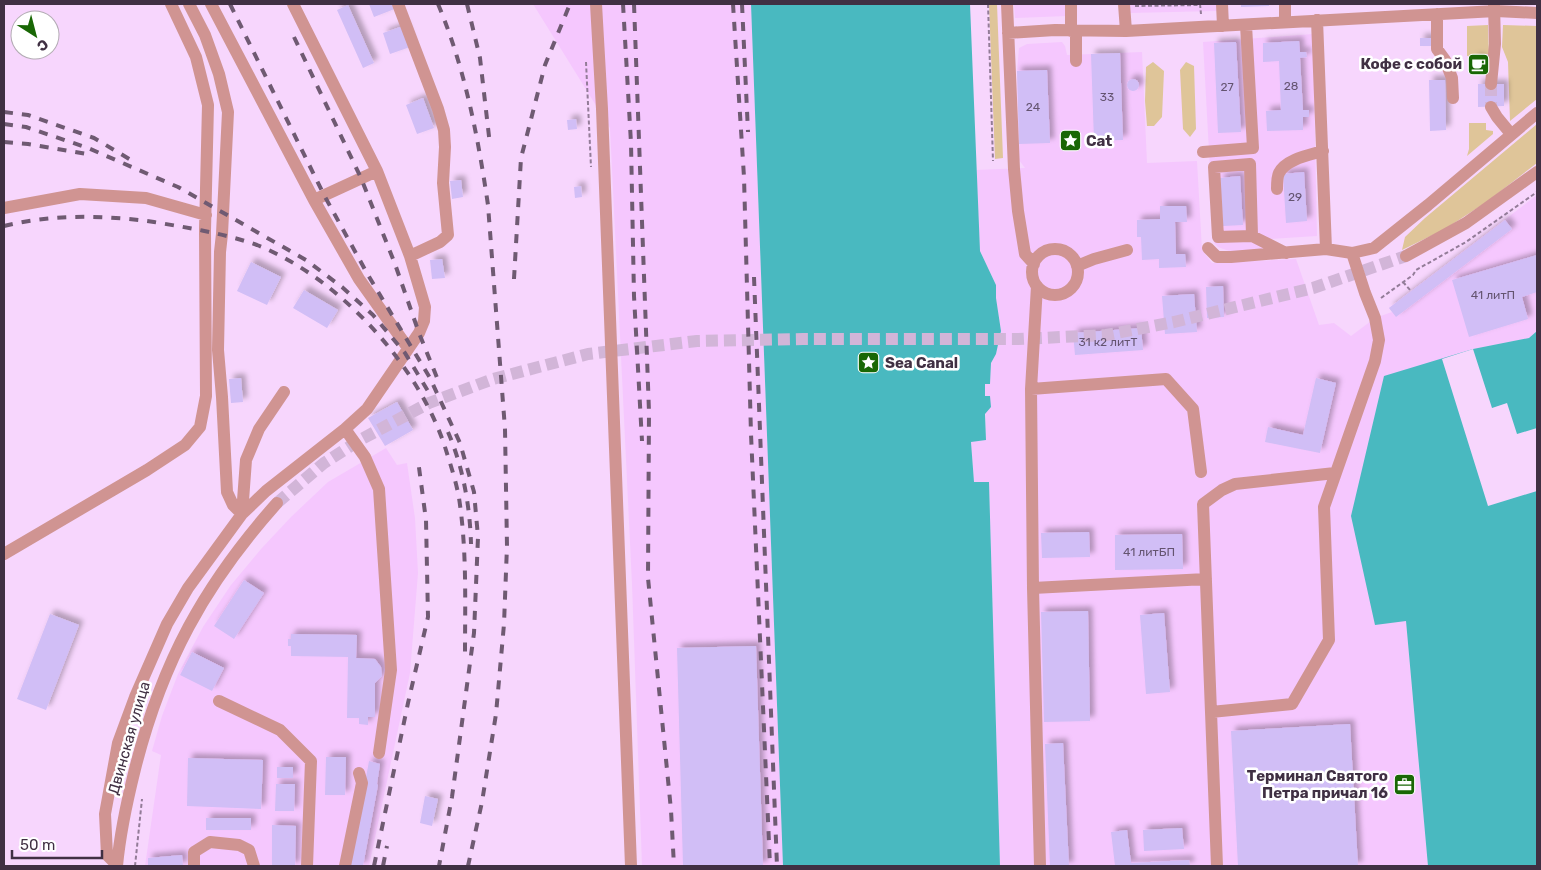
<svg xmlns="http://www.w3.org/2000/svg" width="1541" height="870" font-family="Rubik,sans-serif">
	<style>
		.built { fill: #f5c7fe }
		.green { fill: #dfc599 }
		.water { fill: #49b9c0 }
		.pier { fill: #f7d6fd }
		.building { fill: #d1bef6; filter: url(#shadow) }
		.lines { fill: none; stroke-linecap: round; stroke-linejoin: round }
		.minor-tunnel { stroke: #d2b5d8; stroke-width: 12; stroke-dasharray: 12 6; stroke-linecap: butt }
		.path { stroke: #937c98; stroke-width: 2; stroke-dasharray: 4 2.5; stroke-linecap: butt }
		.minor { stroke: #d09492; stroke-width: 12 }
		.rail { stroke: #6f5a72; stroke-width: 4; stroke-dasharray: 9 9; stroke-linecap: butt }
		.labels { text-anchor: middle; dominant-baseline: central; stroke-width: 5; stroke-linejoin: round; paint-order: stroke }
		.number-label { font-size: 12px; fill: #645470 }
		.poi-label { font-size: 15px; font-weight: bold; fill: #403043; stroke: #fff; text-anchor: end }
		.street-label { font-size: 15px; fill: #403043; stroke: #fff }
	</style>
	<defs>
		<filter id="shadow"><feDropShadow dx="4.5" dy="-4.5" stdDeviation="2.5" flood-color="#0004"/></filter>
	</defs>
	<rect width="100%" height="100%" fill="#f7d6fd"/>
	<path class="built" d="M533,4H751L783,866H642L632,584L610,128Z
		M1014,4H1067V16L1015,18Z
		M1128,4H1217V11L1129,13Z
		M1313,34L1317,236L1268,239L1264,251H1229L1218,247L1214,243L1203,42Z
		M1062,42L1065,46L1067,55L1142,52L1147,163L1197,161L1202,250L1212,263L1296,259L1319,325L1334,323L1351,336L1375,318L1392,312L1389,308L1537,195V331L1530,338L1473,349L1442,359L1406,621L1428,866H1000L989,482H974L971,441L986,440L985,384H990L991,363L996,354L1001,331L996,298V285L980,251L976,170L1025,168L1019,160L1017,71L1019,48L1027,44Z
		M386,448L397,465L407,463L415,518L418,573L410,673L369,866H145L161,755L152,751L162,716L178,674L203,627L231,585L261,549L291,517L328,482Z"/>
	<path class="green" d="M989,4H997L1003,158L995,159Z
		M1488,25L1489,54L1467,56V26Z
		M1503,25L1537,26V99L1510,121L1508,62L1502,47Z
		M1153,62L1164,71L1162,117L1154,126H1147L1145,101L1146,67Z
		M1186,62L1194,66L1196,129L1190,137L1183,129L1180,70Z
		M1469,123H1486V130L1493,131V134L1467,156L1469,149Z
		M1537,124V163L1488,201L1445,229L1402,250L1405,237L1425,218Z"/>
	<path class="water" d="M751,4H970L980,251L996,285V298L1001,331L996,354L991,363L990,384H985V396H990L991,407L985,414L986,440L971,442L974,482H989L1000,866H783Z
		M1537,331V866H1428L1406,621L1375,625L1351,516L1384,376L1473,349L1529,338Z"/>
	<path class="pier" d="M1473,349L1492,408L1507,403L1517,434L1537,428V491L1488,506L1442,359Z"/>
	<path class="building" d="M369,4H395L397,8L374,17Z
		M1241,4H1269V6L1241,7Z
		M348,5L374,63L363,68L337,10Z
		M403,26L410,47L390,54L383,33Z
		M1420,38H1431L1432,46H1420Z
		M1299,41L1300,52H1306L1307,57L1300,58L1303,110H1309V117H1303V130L1267,131L1266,111L1281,110L1279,61L1263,62V43Z
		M1236,42L1241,132L1218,133L1214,43Z
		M1120,53L1123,140L1094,141L1091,54Z
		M1474,58H1481L1482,70H1474Z
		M1047,70L1050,143L1019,144L1017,71Z
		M1127 85a6 6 0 1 1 12 0a6 6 0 1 1-12 0Z
		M1429,80H1445L1446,130L1430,131Z
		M1478,84H1504V106L1478,107Z
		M423,98L434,128L417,134L406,105Z
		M576,119L577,129L568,130L567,120Z
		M1304,172L1307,221L1286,223L1283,174Z
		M1240,176L1243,225L1223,226L1220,178Z
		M461,180L463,197L452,199L450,181Z
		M581,186L582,197L575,198L574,187Z
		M1160,206H1186L1187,222H1175L1176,254H1185L1186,267L1159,268V259L1142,260L1141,237H1137V220L1160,219Z
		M1505,220L1512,229L1396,317L1389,308Z
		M1537,255V292L1522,297L1528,319L1469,337L1452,280Z
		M442,259L445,278L432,279L430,260Z
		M251,262L281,277L267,305L237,291Z
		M1223,286L1224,317L1207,318L1206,287Z
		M304,290L338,310L327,328L293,308Z
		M1194,294L1197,332L1165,334L1162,296Z
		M1141,328L1143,350L1075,355L1073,333Z
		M241,378L243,402L231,403L229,379Z
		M1316,378L1336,383L1320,453L1265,442L1268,427L1303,435Z
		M397,402L413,430L385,446L368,418Z
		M1089,532L1090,557L1042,558L1041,533Z
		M1182,534L1183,569L1115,570V535Z
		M244,580L264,593L234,639L214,626Z
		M1088,611L1090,721L1044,722L1041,612Z
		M1164,613L1170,692L1146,694L1140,615Z
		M50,614L79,625L46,710L17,699Z
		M291,634L357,635L356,658L375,659L381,667L382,676L375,683V717H368V725L359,724V718H347L348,657L291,656V646H288V639H291Z
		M756,646L763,866H683L677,648Z
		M192,652L224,668L212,691L180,675Z
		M1350,724L1358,866H1238L1231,731Z
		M1063,743L1069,866H1050L1045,744Z
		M326,757H346L345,795H325Z
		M188,758L263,760L261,809L187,806Z
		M369,761L380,764L377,784L378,785L363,866H350Z
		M277,767H293V778H277Z
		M276,784H295L294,811H275Z
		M425,796L438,799L432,826L420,823Z
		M206,818H251V830H206Z
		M272,825L296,826L295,866H272Z
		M1182,828L1184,849L1144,851L1143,830Z
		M1127,830L1131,863L1189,860L1190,866H1115L1111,832Z
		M182,855L183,866H148V858Z"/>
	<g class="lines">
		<path class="minor-tunnel" d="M1491,84V107
			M277,503L324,463L360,440L429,403L493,379L588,354L697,341L803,339H1018L1106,335L1174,322L1313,288L1406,256"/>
		<path class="path" d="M988,4L993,161
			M1200,4L1201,14
			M1135,6L1201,5
			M586,62L591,167
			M1403,282L1411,291
			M1381,298L1413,275L1416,270L1466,242L1537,192
			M135,866L142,799"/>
		<path class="minor" d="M189,4L205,35L219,74L228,112L222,234L220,252L218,350L222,397L227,492L233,505L242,514
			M211,4L314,200L359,279L408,348
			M398,4L438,109L444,130L445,147L443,183L448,235L440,242L410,256
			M596,4L602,109L631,866
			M1007,4L1014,169L1018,211L1025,254L1034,264
			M1071,4V31
			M1124,4L1126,31
			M1222,4L1223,26
			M1285,4V22
			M1437,14V49L1445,60L1452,78L1453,98
			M1317,20L1326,249L1352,253L1365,293L1375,318L1379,340L1375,361L1324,507L1329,640L1292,704L1211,712L1203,504L1222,490L1235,484L1335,473
			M1076,31V61
			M1008,33L1055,30L1126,31L1496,11L1537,13
			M1491,84L1495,44L1494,4
			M1491,107L1497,117L1511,134
			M1203,152L1253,148L1246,25
			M1277,189C1277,184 1277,177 1279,173C1286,159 1310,155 1323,151
			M314,200L377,171
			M4,208L80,194L146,198L206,215
			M1252,236L1218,237L1214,167L1250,164L1252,236L1286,253
			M1208,248L1217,257H1231L1326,249
			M1032 272a23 23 0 1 1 46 0a23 23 0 1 1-46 0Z
			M1352,253L1374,248L1428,205L1537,113
			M1406,256L1466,223L1537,172
			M1077,266L1094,259L1127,250
			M1037,286L1031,389L1166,379L1193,409L1201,472
			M1031,389L1033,588L1040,866
			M345,429L365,457L379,489L391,670L379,753
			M242,514L246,460L259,429L284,392
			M4,554L147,470L185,445L200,427L206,396L205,230L208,105L196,57L171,4
			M1033,588L1206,579
			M219,701L280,730L311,761L307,866
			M1211,712L1217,866
			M117,865L107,855L105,814L118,743L135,697L167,624L188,588L242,514L266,491L345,429L367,409L419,333L424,321L425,307L410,256L377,171L293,4
			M117,866C120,833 127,801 135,769C162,662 204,585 277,503
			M194,866V852L210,842L239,845L249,850L254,866
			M345,866L362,783L359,773"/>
		<path class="rail" d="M230,4L324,195L368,275L430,378L460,443L474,492L478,537L474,633L452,797L439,866
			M438,4C465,68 478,137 488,205L505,429L507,546L504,624L496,714L482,802L468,866
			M467,4L480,58L490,145
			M623,4L631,143L634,296L642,441
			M634,4L649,412L648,578L671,810L674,866
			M733,4L744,177L751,434L770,866
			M742,4L748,132
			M294,37L361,178L395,264L419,333L440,385
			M4,112L28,115L94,138L131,160
			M4,124L26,127L88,148L178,187L306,260L342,287L373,315L405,353L431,396
			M4,142L28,144L87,154
			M4,226C52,214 105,215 154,222C189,228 223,233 257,245C338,277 418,364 445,447C450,463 456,481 459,498C467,550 465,603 465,656
			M754,277L777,866
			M514,279L521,158L545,65L570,4
			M448,432C463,467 470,506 471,544
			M374,866L408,703L428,617L426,520L418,460
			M383,866L387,846"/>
	</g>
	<defs>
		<symbol id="cafe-square" viewBox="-11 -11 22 22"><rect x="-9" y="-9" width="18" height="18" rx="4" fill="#196705" stroke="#fff"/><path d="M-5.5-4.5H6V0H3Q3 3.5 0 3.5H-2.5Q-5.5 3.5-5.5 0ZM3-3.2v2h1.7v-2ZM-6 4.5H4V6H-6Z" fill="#fff"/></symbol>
		<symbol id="sight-square" viewBox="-11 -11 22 22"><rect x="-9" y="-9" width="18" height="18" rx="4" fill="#196705" stroke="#fff"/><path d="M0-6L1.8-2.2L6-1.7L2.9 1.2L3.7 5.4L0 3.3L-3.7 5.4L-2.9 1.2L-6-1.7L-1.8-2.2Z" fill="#fff"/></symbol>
		<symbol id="office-square" viewBox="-11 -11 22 22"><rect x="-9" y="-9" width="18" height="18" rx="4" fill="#196705" stroke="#fff"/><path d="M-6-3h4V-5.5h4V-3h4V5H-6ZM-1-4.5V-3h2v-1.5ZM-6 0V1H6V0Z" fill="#fff"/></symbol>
	</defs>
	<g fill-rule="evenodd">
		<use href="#cafe-square" x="1466" y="52" width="25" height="25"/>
		<use href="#sight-square" x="1058" y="128" width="25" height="25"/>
		<use href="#sight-square" x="856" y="350" width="25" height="25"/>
		<use href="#office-square" x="1392" y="772" width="25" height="25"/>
	</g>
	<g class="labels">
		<g class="number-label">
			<text x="1291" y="86">28</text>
			<text x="1227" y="87">27</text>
			<text x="1107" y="97">33</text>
			<text x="1033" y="107">24</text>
			<text x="1295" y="197">29</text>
			<text x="1493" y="295">41 литП</text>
			<text x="1108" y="342">31 к2 литТ</text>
			<text x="1149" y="552">41 литБП</text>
		</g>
		<g class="poi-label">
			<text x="1462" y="64">Кофе с собой</text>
			<text x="1086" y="141" text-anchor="start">Cat</text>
			<text x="885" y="363" text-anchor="start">Sea Canal</text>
			<text x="1388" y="776">Терминал Святого<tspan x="1388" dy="17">Петра причал 16</tspan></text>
		</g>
		<g class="street-label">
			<text transform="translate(129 738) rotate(-74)">Двинская улица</text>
		</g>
	</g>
	<rect width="1541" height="870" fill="none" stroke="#403043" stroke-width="10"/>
	<g transform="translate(35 35) rotate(144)"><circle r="24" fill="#ffffff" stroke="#b3acb4"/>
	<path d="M0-4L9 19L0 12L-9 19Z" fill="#196705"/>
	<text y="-8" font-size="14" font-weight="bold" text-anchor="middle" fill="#403043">С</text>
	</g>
	<path d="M12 850v8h90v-8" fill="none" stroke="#403043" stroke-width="2.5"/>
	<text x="20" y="850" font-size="15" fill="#403043" stroke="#ffffff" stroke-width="4" paint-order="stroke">50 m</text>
</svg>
